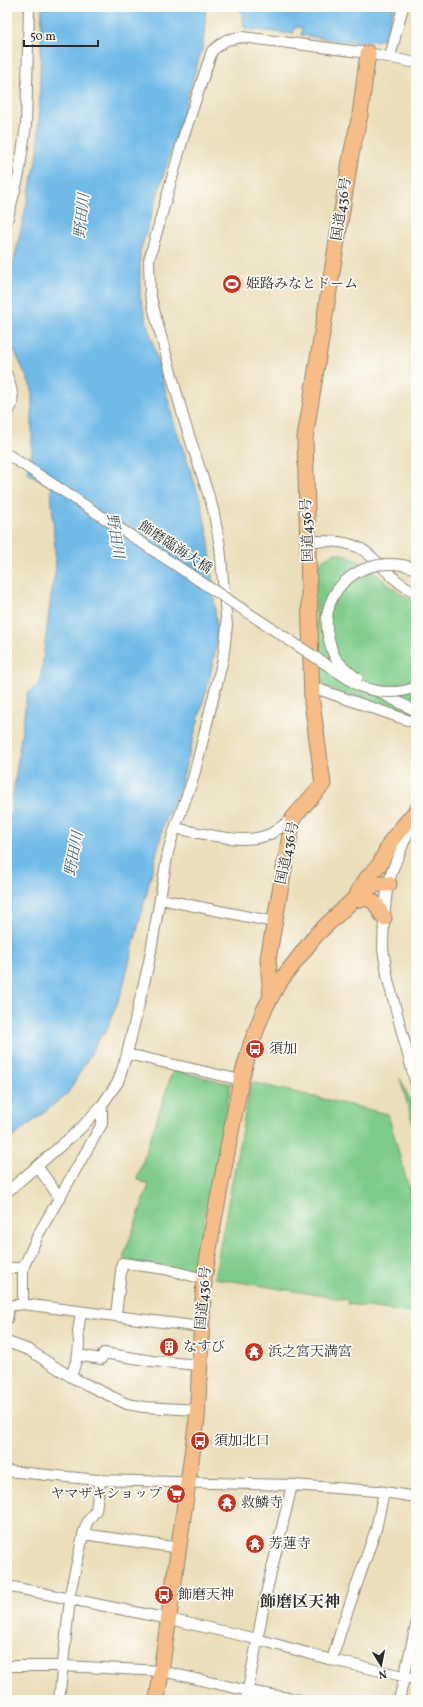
<svg xmlns="http://www.w3.org/2000/svg" width="423" height="1707" font-family="Vollkorn,'Noto Serif JP',serif">
	<style>
		.green { fill: #7fcc8a; stroke: #557c5a }
		.water { fill: #70bae8; stroke: #4e728a }
		.lines { fill: none; stroke-linecap: round; stroke-linejoin: round }
		.minor-casing { stroke: #8b8472; stroke-width: 12 }
		.highway-casing { stroke: #8b8472; stroke-width: 17 }
		.minor { stroke: #fff; stroke-width: 10 }
		.highway { stroke: #f7bd88; stroke-width: 15 }
		.minor-bridge-casing { stroke: #8b8472; stroke-width: 12; stroke-linecap: butt }
		.minor-bridge { stroke: #fff; stroke-width: 10 }
		.labels { text-anchor: middle; dominant-baseline: central; stroke-width: 3.5; stroke-linejoin: round; paint-order: stroke }
		.street-label { font-size: 14px; fill: #2b2b2b; stroke: #fdfcf7 }
		.poi-label { font-size: 14px; fill: #2b2b2b; stroke: #fdfcf7; text-anchor: start }
		.water-label { font-size: 15px; font-style: italic; fill: #435d6d; stroke: #fdfcf7 }
		.quarter-label { font-size: 16px; font-weight: bold; fill: #2b2b2b; stroke: #fdfcf7 }
	</style>
	<rect width="100%" height="100%" fill="#fdfcf7"/>
	<filter id="ink" filterUnits="userSpaceOnUse"><feTurbulence type="fractalNoise" baseFrequency=".025" numOctaves="2"/><feDisplacementMap in="SourceGraphic" scale="8" xChannelSelector="R" yChannelSelector="G"/><feConvolveMatrix kernelMatrix="1 2 1 2 8 2 1 2 1" color-interpolation-filters="sRGB"/></filter>
	<filter id="wash" filterUnits="userSpaceOnUse"><feTurbulence type="fractalNoise" baseFrequency=".012" numOctaves="4" result="noise"/><feDisplacementMap in="SourceGraphic" scale="16" xChannelSelector="R" yChannelSelector="G"/><feGaussianBlur stdDeviation="0.9" result="paint"/><feColorMatrix in="noise" values="0 0 0 0 0 0 0 0 0 0 0 0 0 0 0 0 0 1.4 0 .05"/><feComposite in="paint" operator="in"/></filter>
	<g filter="url(#wash)">
		<rect width="100%" height="100%" fill="#ebdeba"/>
		<path class="green" d="M335,553C368,557 386,589 416,602V719L324,687L317,671L315,571L323,559Z
			M173,1070L231,1084L194,1272L126,1261L123,1258L149,1185L137,1179Z
			M400,1078L416,1113V1135Z
			M251,1082L388,1114L416,1214V1314L348,1304V1300L214,1278Z"/>
		<path class="water" d="M42,7H206L203,46L140,252V296L175,426L201,502L209,541L217,633L215,653L209,680L180,787L164,823L122,991L105,1034H102L68,1093L7,1142V837L27,694L40,683L51,596L56,568L51,486L28,473L32,450V389L11,343L7,292L38,153Z
			M240,7H394C391,16 390,29 384,37C374,49 317,37 301,35L302,28L295,27L293,34L245,29Z"/>
	</g>
	<g filter="url(#ink)">
		<g class="lines">
			<defs>
				<path id="minor" d="M390,57L403,7
					M7,221L19,174L26,125L29,7
					M7,375C11,387 17,403 7,413
					M308,541C326,541 347,540 363,550C382,563 394,584 416,592
					M312,687L416,723
					M377,691L416,711
					M414,818L392,871L387,890L384,918L383,949L388,980L416,1085
					M175,828C201,833 245,846 270,834C278,830 286,823 293,818
					M160,899L274,922
					M127,1054L241,1080
					M37,1166L60,1198
					M7,1192L80,1129L102,1105L118,1082L127,1054L149,962L168,852L175,828L193,779L223,659L227,626L220,546L213,509L185,423L156,318L150,293L149,260L184,135L212,51L226,40L242,37L368,53L416,63
					M7,1268H23
					M23,1304V1268L39,1233L102,1124V1105
					M7,1306L23,1304L201,1327
					M116,1315L122,1263L165,1269L204,1279
					M7,1319L9,1306
					M7,1342L29,1350L71,1377L127,1404L144,1407L198,1410
					M78,1355L101,1359L104,1353L152,1361L200,1365
					M71,1377L78,1355L79,1343L78,1332L81,1312
					M7,1471L98,1480L292,1485L377,1491L416,1497
					M83,1534L179,1548
					M7,1586L169,1619L257,1639L332,1660L416,1679
					M69,1598L84,1531L88,1521L96,1510L100,1480
					M332,1660L342,1627L376,1529L384,1492
					M7,1666H64L162,1671L248,1691L300,1700
					M59,1700L70,1599
					M246,1700L266,1594L292,1485
					M399,1700L416,1625"/>
				<path id="highway" d="M358,892L367,878L380,864L391,841L399,831L416,811
					M353,900L367,898L375,903L384,918
					M271,997L268,959L293,818L323,784L312,702L305,438L351,155L360,115L368,53
					M157,1700L197,1419L204,1279L214,1220L241,1080L250,1047L264,1010L278,984L316,935L353,900L370,887L378,884H389"/>
			</defs>
			<use href="#minor" class="minor-casing"/>
			<use href="#highway" class="highway-casing"/>
			<use href="#minor" class="minor"/>
			<use href="#highway" class="highway"/>
			<defs>
				<path id="minor-bridge" d="M7,454L359,686C378,693 397,695 416,687
					M357,678C350,673 342,666 337,660C332,654 331,646 329,640C315,587 368,550 416,569"/>
			</defs>
			<use href="#minor-bridge" class="minor-bridge-casing"/>
			<use href="#minor-bridge" class="minor-bridge"/>
		</g>
	</g>
	<defs>
		<symbol id="stadium-disc" viewBox="-11 -11 22 22"><circle r="9.5" fill="#c8321e" stroke="#fdfcf7"/><path d="M0-5a6.5 5 0 1 0 0 10a6.5 5 0 1 0 0-10ZM-3.5-1.8h7v3.6h-7Z" fill="#fff"/></symbol>
		<symbol id="bus-disc" viewBox="-11 -11 22 22"><circle r="9.5" fill="#c8321e" stroke="#fdfcf7"/><path d="M-5-6H5V4H4V6H2V4H-2V6H-4V4H-5ZM-3.5-4V0h7V-4ZM-3.5 1.2v1.5H-2V1.2ZM2 1.2v1.5H3.5V1.2Z" fill="#fff"/></symbol>
		<symbol id="building-disc" viewBox="-11 -11 22 22"><circle r="9.5" fill="#c8321e" stroke="#fdfcf7"/><path d="M-4-6H4V6H1V3H-1V6H-4ZM-2.5-4.3h1.7v1.8h-1.7ZM.8-4.3h1.7v1.8H.8ZM-2.5-1h1.7V.8h-1.7ZM.8-1h1.7V.8H.8Z" fill="#fff"/></symbol>
		<symbol id="temple-disc" viewBox="-11 -11 22 22"><circle r="9.5" fill="#c8321e" stroke="#fdfcf7"/><path d="M0-6L5-2H3V0L6.5 2.5H4V6H1.5V3h-3V6H-4V2.5H-6.5L-3 0V-2H-5Z" fill="#fff"/></symbol>
		<symbol id="supermarket-disc" viewBox="-11 -11 22 22"><circle r="9.5" fill="#c8321e" stroke="#fdfcf7"/><path d="M-6-5.5h2.5l.6 2H6L4.5 2H-2.5L-4.4-4H-6ZM-1.5 3.2a1.3 1.3 0 1 0 .1 0ZM3 3.2a1.3 1.3 0 1 0 .1 0Z" fill="#fff"/></symbol>
	</defs>
	<g fill-rule="evenodd">
		<use href="#stadium-disc" x="221" y="273" width="22" height="22"/>
		<use href="#bus-disc" x="244" y="1038" width="22" height="22"/>
		<use href="#building-disc" x="158" y="1336" width="22" height="22"/>
		<use href="#temple-disc" x="243" y="1341" width="22" height="22"/>
		<use href="#bus-disc" x="189" y="1430" width="22" height="22"/>
		<use href="#supermarket-disc" x="165" y="1483" width="22" height="22"/>
		<use href="#temple-disc" x="216" y="1492" width="22" height="22"/>
		<use href="#temple-disc" x="244" y="1533" width="22" height="22"/>
		<use href="#bus-disc" x="153" y="1584" width="22" height="22"/>
	</g>
	<g class="labels">
		<g class="street-label">
			<text transform="translate(342 209) rotate(-81)">国道436号</text>
			<text transform="translate(308 530) rotate(-92)">国道436号</text>
			<text transform="translate(175 548) rotate(33)">飾磨臨海大橋</text>
			<text transform="translate(288 853) rotate(-78)">国道436号</text>
			<text transform="translate(204 1298) rotate(-85)">国道436号</text>
		</g>
		<g class="poi-label">
			<text x="246" y="284">姫路みなとドーム</text>
			<text x="269" y="1049">須加</text>
			<text x="183" y="1347">なすび</text>
			<text x="268" y="1352">浜之宮天満宮</text>
			<text x="214" y="1441">須加北口</text>
			<text x="162" y="1494" text-anchor="end">ヤマザキショップ</text>
			<text x="241" y="1503">救鱗寺</text>
			<text x="269" y="1544">芳蓮寺</text>
			<text x="178" y="1595">飾磨天神</text>
		</g>
		<g class="water-label">
			<text transform="translate(83 216) rotate(-84)">野田川</text>
			<text transform="translate(114 536) rotate(81)">野田川</text>
			<text transform="translate(75 854) rotate(-79)">野田川</text>
		</g>
		<g class="quarter-label">
			<text x="300" y="1603">飾磨区天神</text>
		</g>
	</g>
	<rect width="423" height="1707" fill="none" stroke="#fdfcf7" stroke-width="24"/>
	<g transform="translate(381 1665) rotate(170)" stroke="#fdfcf7" stroke-width="3" paint-order="stroke">
	<path d="M0-3L7 15L0 10L-7 15Z" fill="#2b2b2b"/>
	<text y="-6" font-size="11" font-weight="bold" text-anchor="middle" fill="#2b2b2b">N</text>
	</g>
	<path d="M24 40v6h74v-6" fill="none" stroke="#2b2b2b" stroke-width="2"/>
	<text x="30" y="40" font-size="12" fill="#2b2b2b" stroke="#fdfcf7" stroke-width="3" paint-order="stroke">50 m</text>
</svg>
